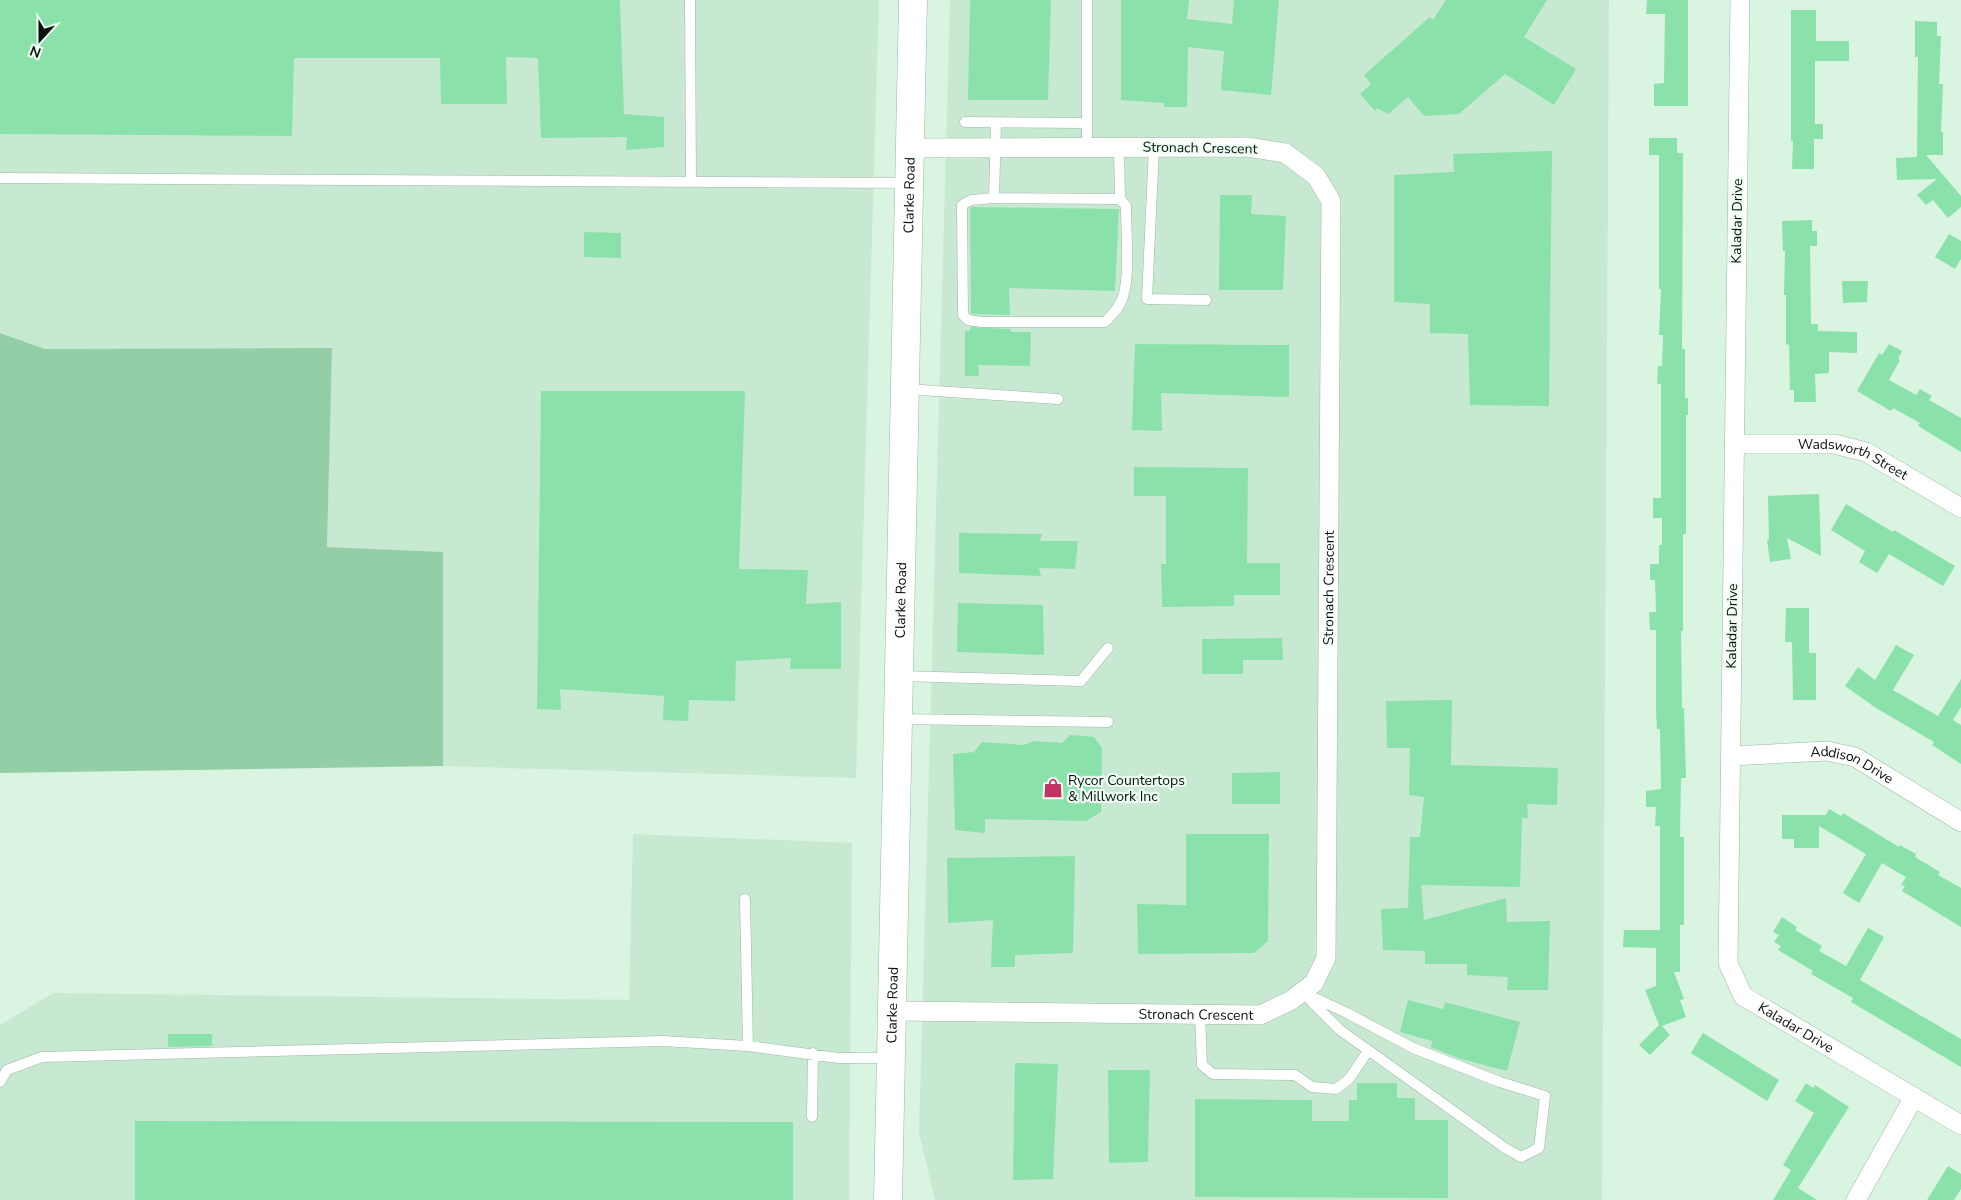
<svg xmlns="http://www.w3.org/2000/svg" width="1961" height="1200" font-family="'Nunito Sans',sans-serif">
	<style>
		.built { fill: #c7e9d2 }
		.green { fill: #94cea7 }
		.building { fill: #8be1aa }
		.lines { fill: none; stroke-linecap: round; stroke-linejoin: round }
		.lane-casing { stroke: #9eb7a6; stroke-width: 11 }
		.street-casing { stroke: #9eb7a6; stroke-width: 20 }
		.secondary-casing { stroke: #9eb7a6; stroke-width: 29 }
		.lane { stroke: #fff; stroke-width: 10 }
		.street { stroke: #fff; stroke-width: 19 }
		.secondary { stroke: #fff; stroke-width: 28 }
		.labels { text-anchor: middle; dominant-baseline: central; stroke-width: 4.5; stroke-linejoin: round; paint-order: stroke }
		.street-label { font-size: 14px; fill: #09120c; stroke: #eefef2 }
		.poi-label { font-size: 14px; fill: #09120c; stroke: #eefef2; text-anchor: start }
	</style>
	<rect width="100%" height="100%" fill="#d9f4e1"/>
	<path class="built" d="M0,0H879L856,778L443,766V552L327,547L331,348L45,349L0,333Z
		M950,0H1609L1602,1200H935L919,1133Z
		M633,834L852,843L849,1200H0V1025L53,993L629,1000Z"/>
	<path class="green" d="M0,333L45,349L332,348L327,547L443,552V766L0,773Z"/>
	<path class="building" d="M0,0H620L624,114L664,117V147L626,150L627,137L541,138L538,58L506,57L507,104H441L440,58H294L292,136L0,134Z
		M970,0H1051L1048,100H968Z
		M1121,0H1189L1187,19L1232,24L1234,0H1279L1271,95L1221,90L1224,51L1188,47L1187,107H1164V103L1121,100Z
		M1446,0H1547L1524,37L1576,69L1554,105L1505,74L1459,114L1424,116L1408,97L1388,114L1377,108L1375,111L1360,94L1371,84L1364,75L1430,17L1433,20Z
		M1647,0H1688V106H1654V84L1664,83L1665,14H1646Z
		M1791,10H1816V41H1849V61H1815V124H1823V139H1814V169H1792L1793,141H1791Z
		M1915,21L1937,22V36H1941L1939,84H1943L1941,132H1943V155H1926L1961,196V207L1948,218L1933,200L1926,205L1917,195L1937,179L1897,180L1896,158L1917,157L1918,57H1915Z
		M1649,138H1677V153H1683L1682,349H1685V398H1688V415H1686V534H1683V631H1681L1682,708H1684L1686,778H1681L1680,837H1684V925H1680V972H1674L1684,999L1680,1000L1686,1017L1662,1026L1670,1035L1650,1055L1639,1045L1659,1025L1645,990L1656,986V948L1623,947L1624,930H1660V826H1655L1656,807H1646V791L1661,789L1660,729H1657L1656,711V630H1650L1649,612H1656L1655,580H1650V564H1659V545H1662V518H1653V498H1661V384H1657L1658,366H1662L1663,335H1659L1661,289H1659V155H1649Z
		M1552,151L1549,406L1470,405L1468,334L1430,333V304L1394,302V175L1454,172L1453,154Z
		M1220,195H1252L1251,214L1286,216L1283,290H1219Z
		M972,207L1119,209L1115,291L1009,288L1010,315L971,314L970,208Z
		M1812,220V231H1817V246H1810L1811,324H1818V331L1857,332V353L1829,352V373L1815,374L1816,402H1794V390H1790L1789,344L1786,345V295H1784L1785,251H1783L1782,221Z
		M584,232L621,233V258L584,257Z
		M1949,234L1961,241V259L1955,269L1935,257Z
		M1842,281H1868L1867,302L1843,303Z
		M970,327L1010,329L1011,332H1031L1030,366L978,365L979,376H965V331H970Z
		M1135,344L1289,345V397L1161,393L1162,431L1132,430Z
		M1889,344L1902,351L1898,359L1900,360L1889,380L1916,395L1920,389L1932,396L1929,400L1961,418V452L1918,426L1920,423L1893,408L1891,411L1857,391L1879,353L1882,355Z
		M541,391H745L739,569L808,570L806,604L841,602V669H790L791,658L736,661L735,701L689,700L688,721L663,720L664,696L560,689L561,710L537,709Z
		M1134,467L1248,468L1247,563H1280V595H1234V606L1162,607L1161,564H1166V496H1134Z
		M1819,494L1821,556L1787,538L1791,559L1770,562L1767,540L1769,539L1768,496Z
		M1846,504L1893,532L1894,530L1955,566L1943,586L1889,554L1877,573L1859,562L1865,551L1831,530Z
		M959,533L1042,534L1040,541H1078L1075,569L1039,568L1041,576L959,573Z
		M958,603L1043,605L1044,655L957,652Z
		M1786,608H1809V653H1816V700H1793L1792,642H1785Z
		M1282,638L1283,660H1243V674H1202V639Z
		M1896,645L1914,655L1893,690L1938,716L1961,679V707L1953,720L1961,725V764L1932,745L1934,742L1876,708L1845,686L1858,667L1875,680Z
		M1452,700L1451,765L1558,768L1557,805L1527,804L1528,818H1522L1520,887L1421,885L1424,920L1506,898L1507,922L1550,921L1548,990H1507L1508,977L1467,975V964H1425V951L1383,950L1381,909L1408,908L1410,837H1420L1424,797L1409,795L1410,748H1387L1386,701Z
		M1070,735L1094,737L1102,748L1101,812L1086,821L985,819V833L955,830L953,754L974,752L982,742L1024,745L1034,741L1062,743Z
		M1280,772V804H1232V773Z
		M1829,809L1841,816L1843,813L1899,847L1900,845L1916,854L1915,857L1940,872L1938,875L1961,888V927L1902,891L1905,886L1901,885L1906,877L1882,863L1859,903L1843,893L1866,854L1819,826V848H1794V839H1782V815H1826Z
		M1186,834H1269L1268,941L1254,953L1138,954L1137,904L1186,905Z
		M1075,856L1073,953L1015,955V967H991L993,920L948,923L947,858Z
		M1782,917L1797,927L1795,930L1822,946L1819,951L1846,966L1868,928L1884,937L1860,980L1961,1039V1067L1851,1002L1853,998L1811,974L1813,971L1778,950L1781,946L1774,942L1779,935L1773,932Z
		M1408,1000L1443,1009L1445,1002L1520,1022L1507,1071L1458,1058L1431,1047L1432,1041L1400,1032Z
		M1703,1033L1779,1080L1767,1101L1691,1053Z
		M168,1034H212V1046L168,1047Z
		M1015,1063L1058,1064L1053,1179L1013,1180Z
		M1108,1070H1150L1148,1162L1109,1163Z
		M1357,1083H1397V1098H1415V1120H1448V1198L1195,1197V1099L1312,1100V1121H1349V1100H1357Z
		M1806,1083L1813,1088L1815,1085L1849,1107L1798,1188L1817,1200H1773L1791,1170L1783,1165L1814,1113L1795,1101Z
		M135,1121L793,1122V1200H135Z
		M1948,1166L1961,1174V1189L1954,1200H1927Z"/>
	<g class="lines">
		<defs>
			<path id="lane" d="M690,0L691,182
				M965,122L1087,123
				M996,123L994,198L1120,199L1119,147
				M1087,147V0
				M1154,147L1147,299L1206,300
				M0,178L909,183
				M994,198L971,200L962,205L963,315L968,320L982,322H1105C1112,315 1120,307 1123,297C1130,276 1126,230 1126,206L1120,199
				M906,389L1058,399
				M900,676L1081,681L1108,648
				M899,719L1108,722
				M745,899L748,1046
				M1302,992L1347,1013L1413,1048L1500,1082L1545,1096L1539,1148L1521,1157L1505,1148L1340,1030Z
				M1200,1014L1202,1065L1213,1074L1295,1075L1312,1087L1336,1089L1349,1079L1368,1051
				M0,1082L7,1070L42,1057L663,1041L748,1046L838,1058H889
				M812,1117L813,1053"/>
			<g id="street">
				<path id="s1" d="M1740,0L1728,963L1743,996L1961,1125"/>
				<path id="s2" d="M1734,444H1834L1866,452L1961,508"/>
				<path id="s3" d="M1731,756L1827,751L1855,757L1961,822"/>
				<path id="s4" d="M892,1011L1260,1015L1290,1001L1314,983L1326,958L1331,201L1316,176L1285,153L1247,147L911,148"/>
				<path d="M1856,1200L1914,1097"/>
			</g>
			<g id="secondary">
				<path id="s5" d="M888,1200L913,0"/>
			</g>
		</defs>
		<use href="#lane" class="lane-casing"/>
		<use href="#street" class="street-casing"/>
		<use href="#secondary" class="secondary-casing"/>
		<use href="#lane" class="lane"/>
		<use href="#street" class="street"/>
		<use href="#secondary" class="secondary"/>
	</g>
	<defs>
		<symbol id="shop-bare" viewBox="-9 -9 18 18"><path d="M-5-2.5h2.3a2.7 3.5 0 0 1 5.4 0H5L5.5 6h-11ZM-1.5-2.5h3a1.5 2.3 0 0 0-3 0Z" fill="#c13464" stroke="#eefef2" stroke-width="2.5" paint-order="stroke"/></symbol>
	</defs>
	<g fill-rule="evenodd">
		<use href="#shop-bare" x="1039" y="774" width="28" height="28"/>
	</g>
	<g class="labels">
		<g class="street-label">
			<text transform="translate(1200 148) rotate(1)">Stronach Crescent</text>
			<text stroke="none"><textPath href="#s5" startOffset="1005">Clarke Road</textPath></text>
			<text transform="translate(1737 221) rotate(-89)">Kaladar Drive</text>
			<text stroke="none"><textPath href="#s2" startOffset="122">Wadsworth Street</textPath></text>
			<text stroke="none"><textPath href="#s4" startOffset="829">Stronach Crescent</textPath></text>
			<text stroke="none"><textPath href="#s5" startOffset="600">Clarke Road</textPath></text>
			<text transform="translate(1732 626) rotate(-89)">Kaladar Drive</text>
			<text stroke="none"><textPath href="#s3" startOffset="124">Addison Drive</textPath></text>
			<text stroke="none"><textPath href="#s5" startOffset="195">Clarke Road</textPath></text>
			<text stroke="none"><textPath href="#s4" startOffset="304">Stronach Crescent</textPath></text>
			<text stroke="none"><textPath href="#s1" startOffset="1061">Kaladar Drive</textPath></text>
		</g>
		<g class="poi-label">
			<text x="1068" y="780">Rycor Countertops<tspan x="1068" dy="16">&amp; Millwork Inc</tspan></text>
		</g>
	</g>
	<g transform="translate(40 40) rotate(201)" stroke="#eefef2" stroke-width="4" paint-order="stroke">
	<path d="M0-4L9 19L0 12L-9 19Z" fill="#09120c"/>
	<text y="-8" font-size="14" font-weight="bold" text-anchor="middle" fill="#09120c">N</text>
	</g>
</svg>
